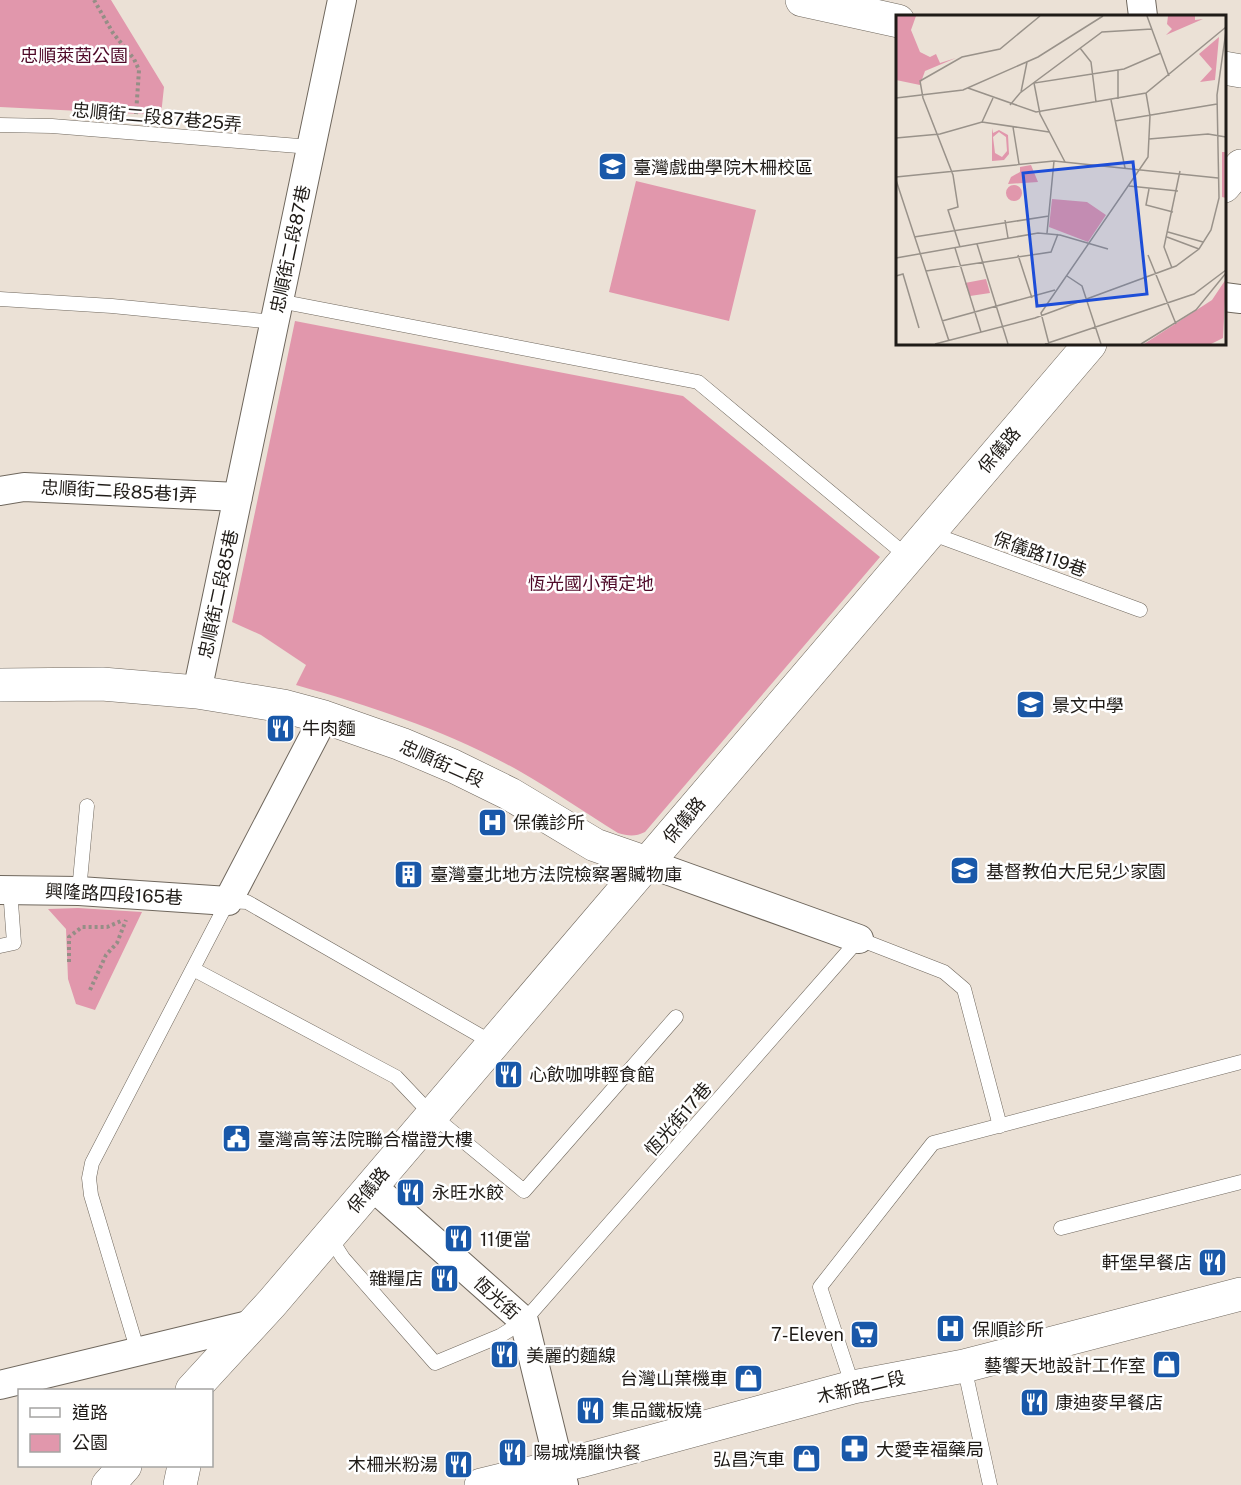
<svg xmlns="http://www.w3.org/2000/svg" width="1241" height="1485" font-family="'Public Sans','Noto Sans TC',sans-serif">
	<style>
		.green { fill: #e197ac }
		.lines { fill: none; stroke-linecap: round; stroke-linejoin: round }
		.service-casing { stroke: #6f675d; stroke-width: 15 }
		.minor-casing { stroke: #6f675d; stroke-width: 30 }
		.tertiary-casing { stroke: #6f675d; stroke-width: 34 }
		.secondary-casing { stroke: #6f675d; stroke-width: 34 }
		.path { stroke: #958e86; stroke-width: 4; stroke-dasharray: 3 3; stroke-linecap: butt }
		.service { stroke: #fff; stroke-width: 14 }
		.minor { stroke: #fff; stroke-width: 28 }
		.tertiary { stroke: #fff; stroke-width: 33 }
		.secondary { stroke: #fff; stroke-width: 33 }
		.labels { text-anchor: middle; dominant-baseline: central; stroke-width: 5; stroke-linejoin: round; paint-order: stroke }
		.park-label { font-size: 18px; fill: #4e0827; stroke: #fff }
		.street-label { font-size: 18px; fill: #1f1b17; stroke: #fff }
		.poi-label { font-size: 18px; fill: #1f1b17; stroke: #fff; text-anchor: start }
		.inset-road { fill: none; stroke: #99928a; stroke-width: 1.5 }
		.view { fill: #1d4ed8; fill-opacity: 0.15; stroke: #1d4ed8; stroke-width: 3 }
		.inset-edge { fill: none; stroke: #1f1b17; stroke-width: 3 }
	</style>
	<rect width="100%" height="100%" fill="#ebe1d6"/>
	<path class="green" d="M0,0H111L164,87L161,115L0,107Z
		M636,181L756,210L729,321L609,292Z
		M295,321L683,396L880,557L645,832C635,837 628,836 618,833C586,813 554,791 521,772C450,732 374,707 296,685L306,665L261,635L232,622Z
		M78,908L142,912L95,1010L76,1004L68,979L66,929L48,909Z"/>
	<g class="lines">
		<defs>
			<path id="service" d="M0,125L52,126L311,147
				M0,299L112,306L275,322
				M279,301L698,382L908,557
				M930,533L1140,610
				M79,891L87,806
				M0,946L14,943L10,889
				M193,969L396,1077L432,1115L524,1191L676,1017
				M1061,1228L1241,1182
				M329,1236L343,1258L435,1363L500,1336L524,1321L859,939L944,972L964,989L1000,1126
				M138,1352L91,1195L89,1178L92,1163L228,901L247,902L493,1043
				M964,1366L990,1485
				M853,1387L820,1287L933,1143L1241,1062"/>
			<path id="minor" d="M1141,0L1143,16
				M1224,297L1241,299
				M0,491L24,487L238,497
				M197,692L342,0
				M647,863L859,939
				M0,890L79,891L228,901L324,717
				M372,1186L524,1321L564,1485
				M0,1385L252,1324"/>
			<path id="tertiary" d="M802,0L898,21
				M1224,68L1241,71
				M1224,186L1241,166
				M0,685L102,684L197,692L283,706L324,717L401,744L453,766L510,794L595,845L647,863
				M192,1390L272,1303L1090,344
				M108,1485L125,1466
				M180,1485L184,1466"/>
			<path id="secondary" d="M481,1485L580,1461L853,1387L964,1366L1241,1294"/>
		</defs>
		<use href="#service" class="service-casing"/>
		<use href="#minor" class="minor-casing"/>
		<use href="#tertiary" class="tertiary-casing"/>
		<use href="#secondary" class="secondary-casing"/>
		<path class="path" d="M94,0L113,33L134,59L139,70L136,114
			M69,962V937L82,927H107L121,921
			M90,990L106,955L117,943L126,920"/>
		<use href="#service" class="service"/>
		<use href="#minor" class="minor"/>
		<use href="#tertiary" class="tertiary"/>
		<use href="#secondary" class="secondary"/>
	</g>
	<defs>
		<symbol id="university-square" viewBox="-11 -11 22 22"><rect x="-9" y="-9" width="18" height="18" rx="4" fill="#1958a9" stroke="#fff"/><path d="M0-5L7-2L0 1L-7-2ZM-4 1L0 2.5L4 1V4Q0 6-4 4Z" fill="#fff"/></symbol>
		<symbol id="school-square" viewBox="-11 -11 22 22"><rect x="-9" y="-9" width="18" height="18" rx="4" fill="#1958a9" stroke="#fff"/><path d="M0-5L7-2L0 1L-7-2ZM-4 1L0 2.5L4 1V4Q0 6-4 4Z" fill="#fff"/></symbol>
		<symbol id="restaurant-square" viewBox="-11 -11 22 22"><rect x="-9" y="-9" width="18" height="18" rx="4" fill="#1958a9" stroke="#fff"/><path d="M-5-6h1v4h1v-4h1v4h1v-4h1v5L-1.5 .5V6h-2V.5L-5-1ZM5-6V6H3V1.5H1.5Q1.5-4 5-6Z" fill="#fff"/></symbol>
		<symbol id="hospital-square" viewBox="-11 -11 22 22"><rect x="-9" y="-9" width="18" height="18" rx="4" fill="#1958a9" stroke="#fff"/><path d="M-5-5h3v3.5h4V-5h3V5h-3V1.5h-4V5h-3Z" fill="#fff"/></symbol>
		<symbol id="building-square" viewBox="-11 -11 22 22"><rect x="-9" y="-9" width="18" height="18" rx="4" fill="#1958a9" stroke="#fff"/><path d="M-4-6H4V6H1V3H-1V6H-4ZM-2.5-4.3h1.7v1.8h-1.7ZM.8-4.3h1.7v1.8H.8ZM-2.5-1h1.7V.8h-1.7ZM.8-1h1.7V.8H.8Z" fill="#fff"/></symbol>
		<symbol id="civic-square" viewBox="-11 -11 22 22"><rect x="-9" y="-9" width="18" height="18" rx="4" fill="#1958a9" stroke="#fff"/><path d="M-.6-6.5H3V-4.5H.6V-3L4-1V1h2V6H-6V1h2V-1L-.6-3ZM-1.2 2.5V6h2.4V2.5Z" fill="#fff"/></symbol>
		<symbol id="supermarket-square" viewBox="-11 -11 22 22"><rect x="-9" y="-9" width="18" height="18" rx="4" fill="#1958a9" stroke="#fff"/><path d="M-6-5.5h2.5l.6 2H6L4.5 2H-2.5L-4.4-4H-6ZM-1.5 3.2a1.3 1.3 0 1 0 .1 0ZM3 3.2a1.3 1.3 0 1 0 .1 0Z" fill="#fff"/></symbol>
		<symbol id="shop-square" viewBox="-11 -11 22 22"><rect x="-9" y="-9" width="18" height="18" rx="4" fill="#1958a9" stroke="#fff"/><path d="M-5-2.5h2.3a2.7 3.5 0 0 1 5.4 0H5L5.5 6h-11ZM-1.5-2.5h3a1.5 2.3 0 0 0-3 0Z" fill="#fff"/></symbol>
		<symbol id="pharmacy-square" viewBox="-11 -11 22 22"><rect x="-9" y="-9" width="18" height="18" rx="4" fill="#1958a9" stroke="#fff"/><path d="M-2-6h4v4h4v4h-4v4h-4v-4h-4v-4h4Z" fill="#fff"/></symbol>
	</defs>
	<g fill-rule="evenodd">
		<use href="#university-square" x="596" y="150" width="33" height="33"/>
		<use href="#school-square" x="1014" y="688" width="33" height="33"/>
		<use href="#restaurant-square" x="264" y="712" width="33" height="33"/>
		<use href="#hospital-square" x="476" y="806" width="33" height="33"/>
		<use href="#school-square" x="948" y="854" width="33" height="33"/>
		<use href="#building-square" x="392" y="858" width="33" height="33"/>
		<use href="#restaurant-square" x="492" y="1058" width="33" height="33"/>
		<use href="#civic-square" x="220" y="1122" width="33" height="33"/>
		<use href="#restaurant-square" x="394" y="1176" width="33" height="33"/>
		<use href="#restaurant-square" x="442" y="1222" width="33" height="33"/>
		<use href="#restaurant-square" x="1196" y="1246" width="33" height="33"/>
		<use href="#restaurant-square" x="428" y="1262" width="33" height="33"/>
		<use href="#hospital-square" x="934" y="1312" width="33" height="33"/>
		<use href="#supermarket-square" x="848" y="1318" width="33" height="33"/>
		<use href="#restaurant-square" x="488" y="1338" width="33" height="33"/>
		<use href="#shop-square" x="1150" y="1348" width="33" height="33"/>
		<use href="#shop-square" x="732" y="1362" width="33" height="33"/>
		<use href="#restaurant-square" x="1018" y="1386" width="33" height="33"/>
		<use href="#restaurant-square" x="574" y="1394" width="33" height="33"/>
		<use href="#pharmacy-square" x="838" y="1432" width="33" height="33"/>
		<use href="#restaurant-square" x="496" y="1436" width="33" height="33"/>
		<use href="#shop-square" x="790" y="1442" width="33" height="33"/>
		<use href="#restaurant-square" x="442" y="1448" width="33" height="33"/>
	</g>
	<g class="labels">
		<g class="park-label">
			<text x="74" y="55">忠順萊茵公園</text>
			<text x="591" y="583">恆光國小預定地</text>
		</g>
		<g class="street-label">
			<text transform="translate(157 117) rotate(5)">忠順街二段87巷25弄</text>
			<text transform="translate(290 249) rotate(-78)">忠順街二段87巷</text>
			<text transform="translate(999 450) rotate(-50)">保儀路</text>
			<text transform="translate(119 491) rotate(3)">忠順街二段85巷1弄</text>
			<text transform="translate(1040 554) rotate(20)">保儀路119巷</text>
			<text transform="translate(218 594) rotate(-78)">忠順街二段85巷</text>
			<text transform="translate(442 763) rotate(24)">忠順街二段</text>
			<text transform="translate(684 820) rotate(-50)">保儀路</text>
			<text transform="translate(114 894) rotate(3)">興隆路四段165巷</text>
			<text transform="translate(678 1119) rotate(-49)">恆光街17巷</text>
			<text transform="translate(368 1190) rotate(-50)">保儀路</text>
			<text transform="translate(497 1298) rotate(42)">恆光街</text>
			<text transform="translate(861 1387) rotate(-13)">木新路二段</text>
		</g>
		<g class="poi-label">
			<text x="633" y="167">臺灣戲曲學院木柵校區</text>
			<text x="1052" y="705">景文中學</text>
			<text x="302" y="728">牛肉麵</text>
			<text x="513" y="822">保儀診所</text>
			<text x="986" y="871">基督教伯大尼兒少家園</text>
			<text x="430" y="874">臺灣臺北地方法院檢察署贓物庫</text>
			<text x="529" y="1074">心飲咖啡輕食館</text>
			<text x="257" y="1139">臺灣高等法院聯合檔證大樓</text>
			<text x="432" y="1192">永旺水餃</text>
			<text x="480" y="1239">11便當</text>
			<text x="1192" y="1262" text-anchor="end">軒堡早餐店</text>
			<text x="423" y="1278" text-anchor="end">雜糧店</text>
			<text x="972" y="1329">保順診所</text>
			<text x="844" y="1334" text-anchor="end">7-Eleven</text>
			<text x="526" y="1355">美麗的麵線</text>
			<text x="1146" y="1365" text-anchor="end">藝饗天地設計工作室</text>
			<text x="728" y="1378" text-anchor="end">台灣山葉機車</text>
			<text x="1055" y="1402">康迪麥早餐店</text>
			<text x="612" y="1410">集品鐵板燒</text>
			<text x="876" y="1449">大愛幸福藥局</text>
			<text x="533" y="1452">陽城燒臘快餐</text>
			<text x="785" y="1459" text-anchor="end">弘昌汽車</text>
			<text x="438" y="1464" text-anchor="end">木柵米粉湯</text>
		</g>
	</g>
	<g transform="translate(896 15)">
		<rect width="330" height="330" fill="#ebe1d6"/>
		<path d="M1,1H20L15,15L24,37L34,42L40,39L44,48L60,43L29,56L24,70L0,65ZM272,1H299V5L307,4L270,20L276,14L271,9ZM323,22L319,65L304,67L316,54L303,39ZM96,113L97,118L103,115L112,120L113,139L108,145L96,146ZM103,117L110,122L111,136L106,142L99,138L97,122ZM326,137H330V183L326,182ZM135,150L142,167L112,169L115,162L124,157V152ZM110 178a8 8 0 1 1 16 0a8 8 0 1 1-16 0ZM156,184L191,187L210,200L192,227L153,212ZM90,264L94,278L74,281L69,268ZM330,264L327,323L315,329H248L316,285Z" fill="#e197ac" fill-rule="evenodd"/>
		<path class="inset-road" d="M251,1L273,61M184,33L195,47L200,87M222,55V84M72,73L140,97L250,78L330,12M125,77L131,47M0,83L67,75L142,42L207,1M215,85L229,153M114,90L124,78L206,17L256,14M219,106L321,89M86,107L97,83M117,112L123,149M0,123L44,119L86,107L153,117M253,124L312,119L330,122M169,147L144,99L138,68L228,54L265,38M0,162L158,146L322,163M0,165L53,326M233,171L282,176M253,174L250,190L277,197M109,205L112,223M272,217L307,227M151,218L158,146M18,222L153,201M271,222L303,234M81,229L112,329M64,232L52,195L62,192L57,160L27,83L24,66L66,42L104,34L144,1M59,233L85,317M122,240L136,283M252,240L280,309M0,243L142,218L164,220L212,234M276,253L268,232L284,156M30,256L155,237L162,219M0,261L7,259L23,313M171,261L186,271L205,329M46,306L159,275M39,329L139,303L280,251L303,234L315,215L323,183L321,80L330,16M149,329L298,279L330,255M153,329L145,298L252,142L254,101L250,78M245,329L300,295L330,258"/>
		<path class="view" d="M237,147L251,279L141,291L127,158Z"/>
		<rect width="330" height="330" class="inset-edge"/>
	</g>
	<rect x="18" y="1389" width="195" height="78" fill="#ffffff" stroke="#a5a4a2" stroke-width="1.5"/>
	<rect x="30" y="1408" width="30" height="9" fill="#ffffff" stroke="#a5a4a2" stroke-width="1.5"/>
	<text x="72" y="1419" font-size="18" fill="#1f1b17">道路</text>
	<rect x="30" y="1434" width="30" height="18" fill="#e197ac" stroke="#a5a4a2" stroke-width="1.5"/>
	<text x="72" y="1449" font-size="18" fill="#1f1b17">公園</text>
</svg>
